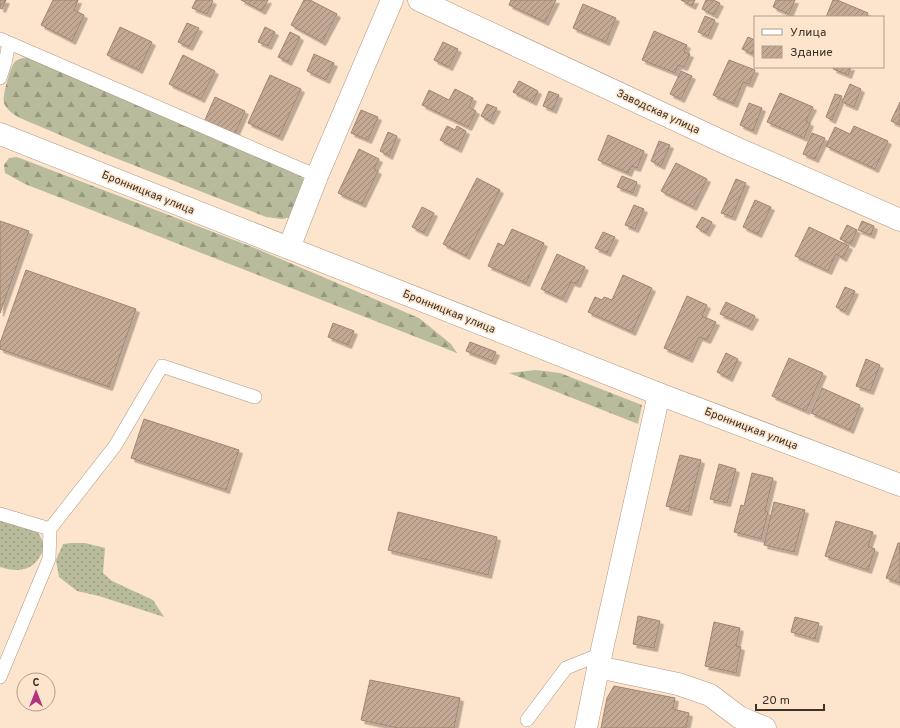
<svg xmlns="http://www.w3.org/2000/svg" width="900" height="728" font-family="Overpass,sans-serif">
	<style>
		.grass { fill: url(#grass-dots) }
		.forest { fill: url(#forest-firs) }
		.building { fill: url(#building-hatch); stroke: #a08673; filter: url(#shadow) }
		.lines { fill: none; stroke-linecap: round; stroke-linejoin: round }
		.lane-casing { stroke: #af9781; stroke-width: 14 }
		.street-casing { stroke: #af9781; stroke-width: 23 }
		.secondary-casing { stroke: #af9781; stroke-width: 23 }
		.lane { stroke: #fff; stroke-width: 13 }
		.street { stroke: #fff; stroke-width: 22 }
		.secondary { stroke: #fff; stroke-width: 22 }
		.labels { text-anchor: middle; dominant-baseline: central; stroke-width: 3; stroke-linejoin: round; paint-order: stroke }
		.street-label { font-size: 11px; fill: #3c3229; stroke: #fde4cc }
	</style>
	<defs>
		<pattern id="grass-dots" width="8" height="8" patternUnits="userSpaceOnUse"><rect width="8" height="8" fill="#b8bc9c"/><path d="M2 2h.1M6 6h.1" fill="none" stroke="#97997f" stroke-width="1.8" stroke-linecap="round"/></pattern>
		<pattern id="forest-firs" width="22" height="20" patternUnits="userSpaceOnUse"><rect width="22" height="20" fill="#b8bc9c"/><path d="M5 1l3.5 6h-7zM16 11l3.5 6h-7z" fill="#97997f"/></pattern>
		<pattern id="building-hatch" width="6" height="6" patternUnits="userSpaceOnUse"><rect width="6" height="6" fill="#c3a894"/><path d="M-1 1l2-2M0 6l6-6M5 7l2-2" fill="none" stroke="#a08979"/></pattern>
		<filter id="shadow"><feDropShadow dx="3.5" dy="3.5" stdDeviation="0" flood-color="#0004"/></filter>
	</defs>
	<rect width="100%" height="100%" fill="#fde4cc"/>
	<path class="grass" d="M0,519L31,528L39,534L45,546C36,569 24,574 0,567Z
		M71,543H85L105,548L103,573L112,581L153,600L164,617L99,596L77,591L59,577L56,560L63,544Z"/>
	<path class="forest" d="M29,57L300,174L306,183L292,217L282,219L266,217L100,152L20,118C13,114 7,110 4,103C2,96 10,69 14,63C18,58 24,58 29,57Z
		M17,157L255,248L419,318L451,344L457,353L25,184L5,173L4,165L9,158Z
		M536,370L560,373L642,405L638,424L509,373Z"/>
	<path class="building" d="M0,0H6L2,9L0,8Z
		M53,0H78L74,10L84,15L72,41L41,25Z
		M196,0H211L213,1L207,14L192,8Z
		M241,0H268L262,11Z
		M304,0H310L337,14L322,42L291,25Z
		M511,0H556L545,22L509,5Z
		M681,0H695L692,6Z
		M706,0H713L720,3L714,15L702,9Z
		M776,0H795L789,14L773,7Z
		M833,0H837L868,13L866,17H826Z
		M583,4L616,18L606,42L573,28Z
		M705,16L715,20L708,36L698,32Z
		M187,23L199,28L189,47L178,42Z
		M120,27L152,42L139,70L107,55Z
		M265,27L275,32L268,46L258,42Z
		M654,31L687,45L684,52L690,54L684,67L678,65L675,73L642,60Z
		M290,32L300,37L288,62L278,57Z
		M748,37L755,40V48L752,54L742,49Z
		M443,42L458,49L449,67L434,60Z
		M314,54L334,63L326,80L307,71Z
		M183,55L215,71L201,99L169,84Z
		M729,60L755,70L749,84L743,82L734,104L713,95Z
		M834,67H851L848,75L833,69Z
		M681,71L692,76L681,99L670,94Z
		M270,75L301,89L279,137L248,123Z
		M519,81L538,91L533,102L513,92Z
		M850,84L861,89L854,107L842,102Z
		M455,89L473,98L469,107L476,111L468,127L422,105L429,90L449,100Z
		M549,91L559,95L553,110L543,106Z
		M780,93L813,107L806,121L810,123L804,138L767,122Z
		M835,94L842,96L832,120L826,117Z
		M215,97L245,111L234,136L204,122Z
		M900,102V125L891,121Z
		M749,103L762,108L753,131L740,125Z
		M487,104L497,108L490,121L481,116Z
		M361,110L378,117L368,140L351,133Z
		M447,126L455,130L457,126L466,131L458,149L440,140Z
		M854,126L888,141L875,169L826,146L835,127L850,134Z
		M388,132L397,136L389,156L380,151Z
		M812,133L825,138L815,159L803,154Z
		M608,135L644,151L637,168L631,166L628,173L598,160Z
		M659,141L670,145L661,166L651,161Z
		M359,149L379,159L374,169L378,171L362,204L338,193Z
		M676,163L707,179L693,207L661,191Z
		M622,176L637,182L633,193L617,187Z
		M477,178L500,190L466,256L443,244Z
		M736,179L746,183L732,217L721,213Z
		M755,200L771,207L758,234L743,227Z
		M634,205L644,209L635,229L625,225Z
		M422,207L434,213L424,233L412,227Z
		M702,217L712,222L706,233L696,227Z
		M0,221L29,231L0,313Z
		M862,221L874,226L871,235L858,230Z
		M847,225L857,230L851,244L840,239Z
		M809,227L849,246L843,258L836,254L828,271L795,256Z
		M512,229L544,243L526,283L488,266L498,243L504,246Z
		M603,232L615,237L607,253L595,248Z
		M557,254L585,267L577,284L571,282L563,299L541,289Z
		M26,270L136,309L109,387L0,349V343Z
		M623,275L652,288L632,332L588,312L595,297L602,300L604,297L612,300Z
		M845,287L855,291L845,312L836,307Z
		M687,296L707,305L702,316L716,322L707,340L699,337L689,359L664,348Z
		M726,302L755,316L749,327L720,314Z
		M333,323L354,331L348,345L328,337Z
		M470,342L496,352L492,361L466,351Z
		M726,353L738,359L729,378L717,372Z
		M789,358L823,373L806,411L772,396Z
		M866,359L880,365L870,391L856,386Z
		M822,388L860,405L850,430L811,413Z
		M144,419L239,450L226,490L131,458Z
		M680,455L701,460L688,512L666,506Z
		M719,464L736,469L727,503L710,499Z
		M752,473L773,478L765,511L768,512L761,539L734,532L741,505L744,506Z
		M774,502L805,510L794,552L764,545Z
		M398,512L497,537L488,575L388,550Z
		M836,521L873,532L868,546L875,549L868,570L825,556Z
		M898,543H900V583L886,578Z
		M638,616L660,621L654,648L633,644Z
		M795,617L819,623L815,639L791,632Z
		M714,622L740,628L736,646L741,647L736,673L705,666Z
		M370,680L460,698L454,728H398L361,720Z
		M614,686L675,698L673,709L689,713L686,728H601L607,698Z"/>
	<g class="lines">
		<defs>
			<path id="lane" d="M0,39L317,176
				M0,78L5,63L9,43
				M0,514L50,529L115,446L162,366L255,397
				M0,677L49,559L50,529
				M527,720L566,668L601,654"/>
			<path id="street" d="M419,0L734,147L900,220
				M289,248L317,176L392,0
				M598,667L678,684L710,695L739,717L765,728
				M586,728L601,654L659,394"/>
			<path id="secondary" d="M0,134L659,394L900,485"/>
		</defs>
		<use href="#lane" class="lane-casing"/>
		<use href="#street" class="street-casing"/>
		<use href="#secondary" class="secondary-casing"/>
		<use href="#lane" class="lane"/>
		<use href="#street" class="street"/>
		<use href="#secondary" class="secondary"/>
	</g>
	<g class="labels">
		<g class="street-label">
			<text transform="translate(658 112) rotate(25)">Заводская улица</text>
			<text transform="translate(148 193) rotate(22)">Бронницкая улица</text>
			<text transform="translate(449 312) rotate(22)">Бронницкая улица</text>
			<text transform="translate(751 429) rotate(21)">Бронницкая улица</text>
		</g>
	</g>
	<rect x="754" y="16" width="130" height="52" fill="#fde4cc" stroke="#b09d8b"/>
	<rect x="762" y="29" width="20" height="6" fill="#ffffff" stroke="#b09d8b"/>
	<text x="790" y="36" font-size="12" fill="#3c3229">Улица</text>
	<rect x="762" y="46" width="20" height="12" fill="url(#building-hatch)" stroke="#b09d8b"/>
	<text x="790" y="56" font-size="12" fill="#3c3229">Здание</text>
	<g transform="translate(36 692)"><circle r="19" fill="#fde4cc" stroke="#b09d8b"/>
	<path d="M0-3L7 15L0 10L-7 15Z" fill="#b23481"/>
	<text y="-6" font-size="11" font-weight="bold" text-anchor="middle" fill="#3c3229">С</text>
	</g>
	<path d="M756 704v6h68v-6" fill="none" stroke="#3c3229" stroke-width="2"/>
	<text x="762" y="704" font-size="12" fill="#3c3229" stroke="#fde4cc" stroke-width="3" paint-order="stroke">20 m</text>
</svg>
